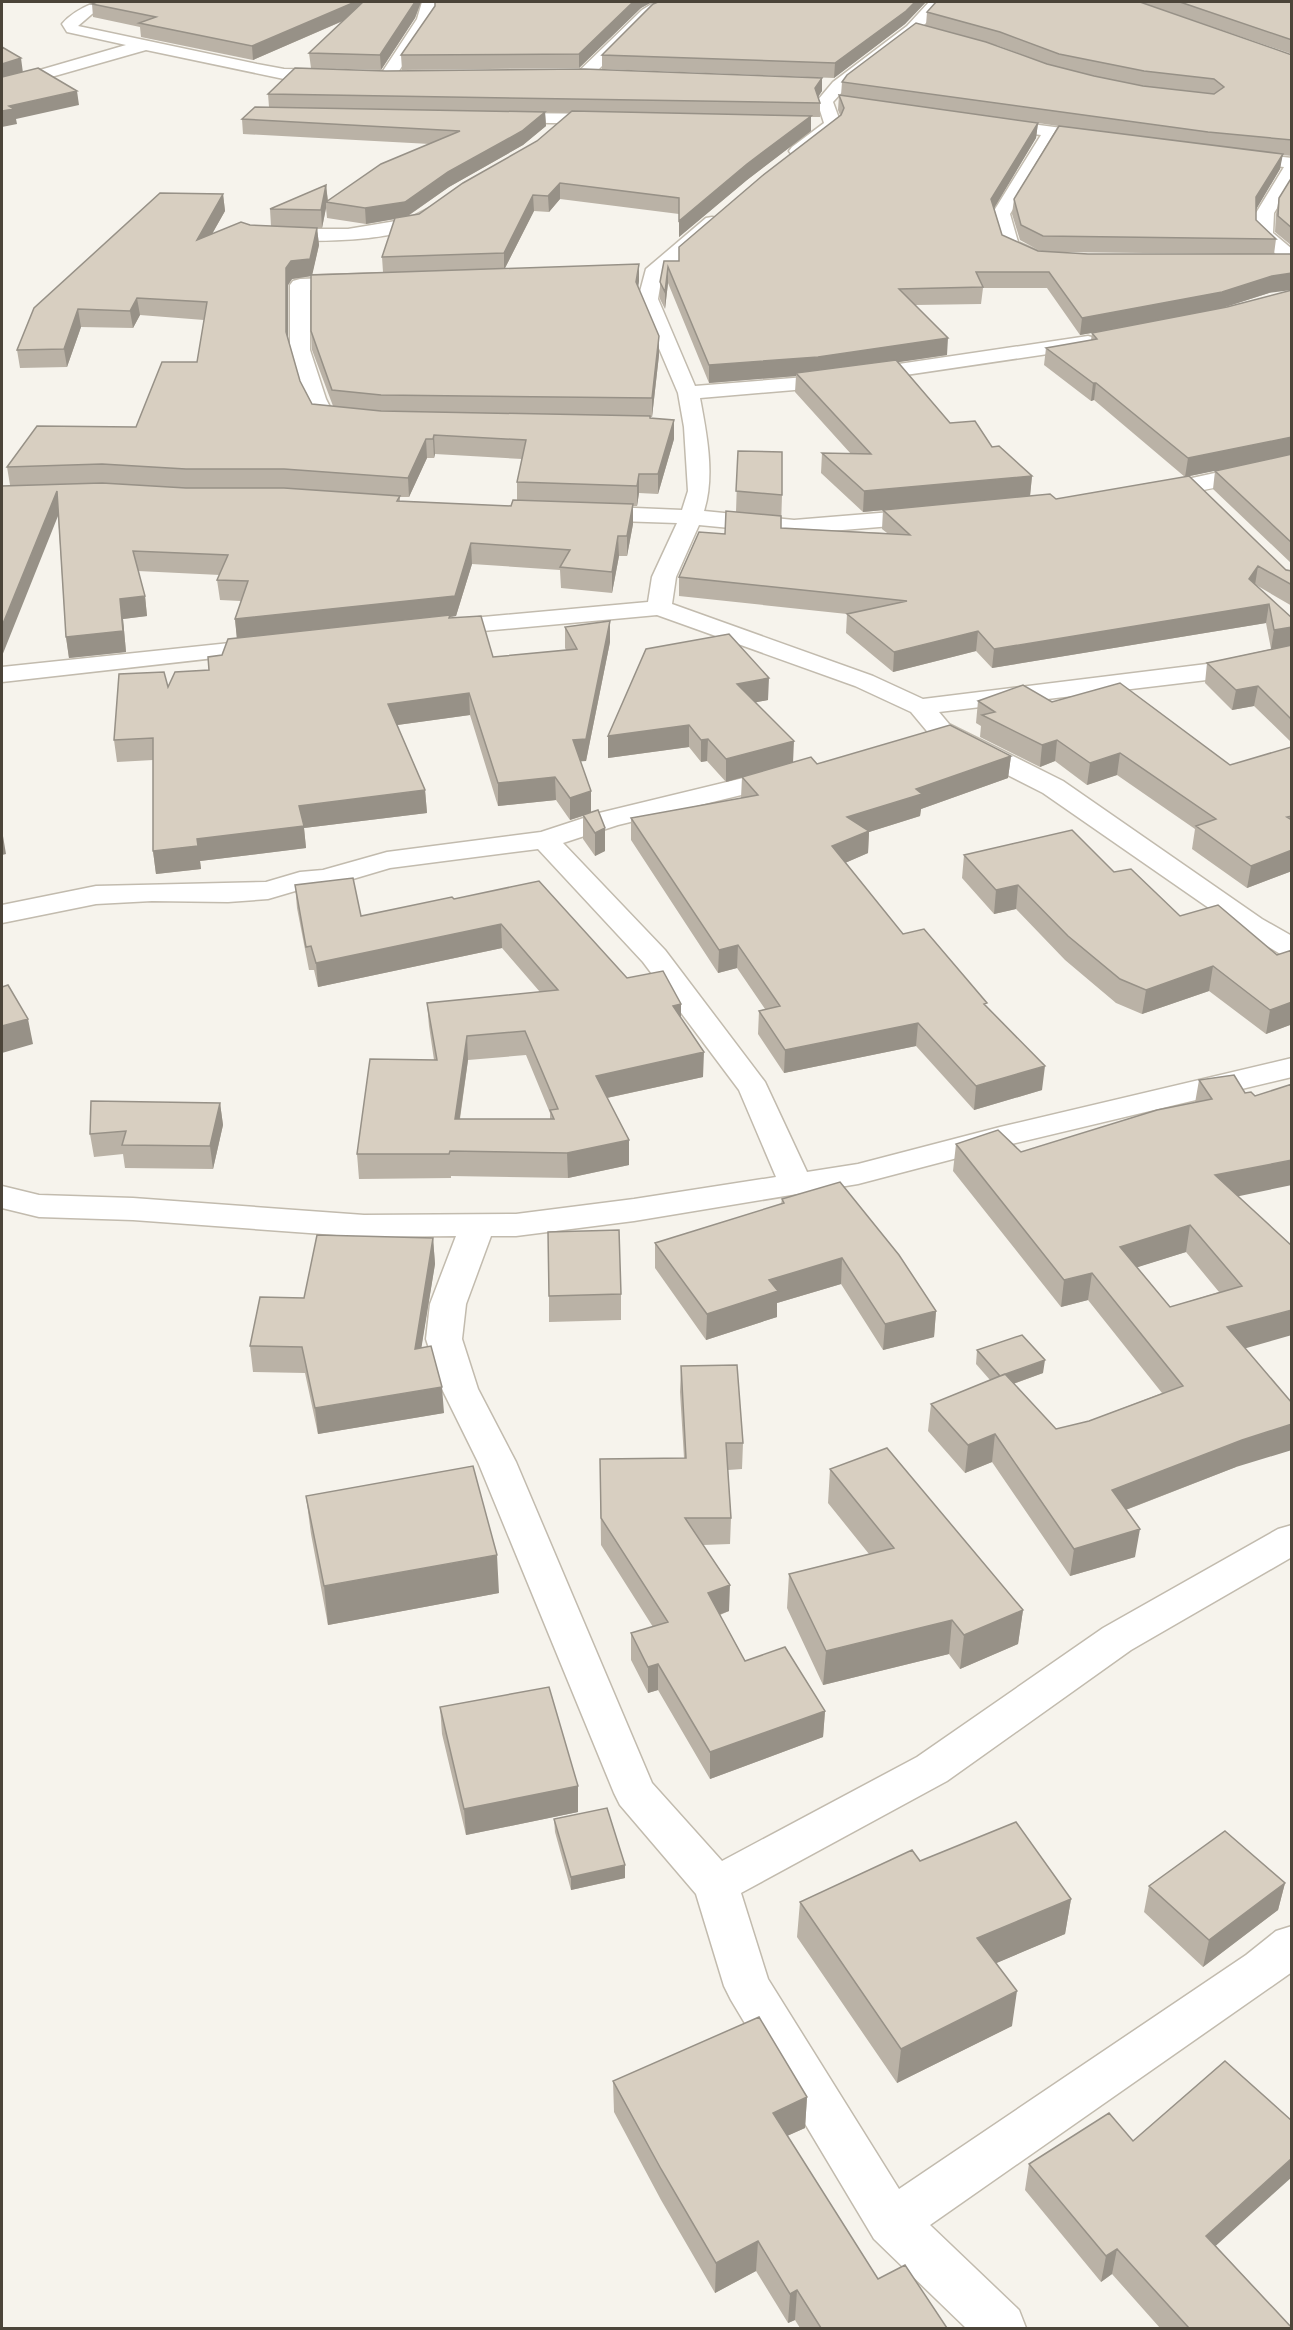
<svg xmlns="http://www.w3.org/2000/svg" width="1293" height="2330" font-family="'Open Sans',sans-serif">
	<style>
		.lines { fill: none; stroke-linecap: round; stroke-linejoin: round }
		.minor-casing { stroke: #c2bbae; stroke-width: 3 }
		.minor { fill: #fff; fill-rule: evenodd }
		.wall { fill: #bab2a6; fill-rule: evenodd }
		.shaded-wall { fill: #979187 }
		.building { fill: #d8cfc1; stroke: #979187; stroke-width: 1.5; fill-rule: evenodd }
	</style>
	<rect width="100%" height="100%" fill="#f6f3ec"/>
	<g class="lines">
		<defs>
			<path id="minor" d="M96,2H114L92,14L78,26L257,64L284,69L335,70L343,75L335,80L284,79L146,50L2,91V81L126,45L67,32L62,24C71,13 84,7 96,2Z
				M422,2H436L433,19L393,80H381L379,77L417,19Z
				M655,2H672L652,16L590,78H578L576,75L578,72L642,10Z
				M929,2H944C915,43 866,64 833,102L841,124L839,128L804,155H792L789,151L792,147L824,123L817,101L833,82L907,26Z
				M501,113L609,114L617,119L609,124L495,122L493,118L495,114Z
				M994,119L1100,133L1106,134L1108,138L1106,142L1100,143L1057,137L1010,214L1018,242L1050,256L1052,260L1050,264C1033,268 1017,256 1002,249L1000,245L992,214L1041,135L988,128L986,124L988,120Z
				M1237,152L1292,158V184L1274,213L1273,233L1292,249V265L1285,263L1255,234L1256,213L1284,167L1231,161L1228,157L1231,153Z
				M431,207L437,208L440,212C418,244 312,241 275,241L268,239L266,235L268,231L275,229H348L408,219Z
				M712,217L718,218L721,222L662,275L658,299L695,386L818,376L1088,336L1095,338L1098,342L1095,346L1088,348L818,388L700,398C707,435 715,476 704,511L794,520L928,509L936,511L939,516L936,521L928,523L794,534L699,525L676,577L672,604L873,676L923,699L1215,663L1292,647V662L1215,679L939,712L949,724L1063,781L1262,919L1292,936V958L1282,955L1242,931L1043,793L931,736L911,712L855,686L657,615L439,635L430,633L427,628L430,623L439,621L648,602L652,577L677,523L588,520L580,518L577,513L580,508L588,506L682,510L688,491L684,427L678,393L638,299L646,269L706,218Z
				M354,277L361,279L364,283L361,287L310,290V350L326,399L332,411L362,415L365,420L362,425C348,428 330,425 316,422L304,399L290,350V285L293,281L300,279Z
				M1292,456V469C1258,476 1174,502 1144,495L1141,490L1144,485L1192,478Z
				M268,639L277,641L280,646L277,651L2,682V667Z
				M785,768L795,770L798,776L795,782L618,825L563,843L665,950L765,1082L807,1172L858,1164L1000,1127L1292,1058V1077L1003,1146L858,1184L634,1221L516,1236H491L466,1304L462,1339L478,1389L516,1462L652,1783L722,1861L917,1757L1103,1628L1278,1529L1292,1525V1557L1131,1650L947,1781L741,1893L768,1979L899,2189L1246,1955L1276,1931L1292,1926V1972L930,2225L1019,2310L1026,2328H966L874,2239L731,2000L724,1986L696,1894L620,1805L614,1793L478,1462L442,1389L426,1339L430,1304L456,1236L364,1237L133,1220L39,1217L2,1208V1186L39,1195L133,1198L364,1215L516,1214L634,1199L776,1177L739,1090L643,962L538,849L390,868L336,884L302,889L268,899L228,902L152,901L96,904L2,923V905L96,886L266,882L300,872L323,870L387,852L541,832L599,813Z"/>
		</defs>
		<use href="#minor" class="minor-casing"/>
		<use href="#minor" class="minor"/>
	</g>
	<path class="wall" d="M97,2H421L415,18L381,70L311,68L309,53L343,21L253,60L141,37L140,27L93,17L92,4Z
		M435,2H652L641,8L579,68L402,70L401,55L435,6Z
		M658,2H926L905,24L834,78L602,69V55Z
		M936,2H1292V54L1186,18L1292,55V156L1282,155L1280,169L1256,209V220L1276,239L1269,293L1219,309L1292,290V564L1213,489L1215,471L1255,462L1185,477L1094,400L1091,401L1044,365L1046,348L1091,340L1092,333L1080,335L1047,288H983L981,304L915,305L947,355L898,362L950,423L992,447L1032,476L1030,496L1056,499L1292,571V606L1256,585L1292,618V743L1254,706L1232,710L1205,683L1207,663L1271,649L1266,623L992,668L976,651L893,672L846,633L847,614L679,596V577L725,534L736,512L738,451L782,495L781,528L887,533L882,529L883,510L937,505L863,512L821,473L822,453L851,454L795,392L796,376L709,383L668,283L665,309L660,299V282L664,261H679L840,115L838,110L839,95H841L842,82L926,25L927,12ZM991,44L999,46L1047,64ZM1038,123L1058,126L1014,199L1012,214L1020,240L1040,251L1002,235L994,208L1036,138ZM1054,252L1235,254H1088Z
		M386,71L822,78V91L818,96L820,103V117H811V131L747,180L679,237V214L560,199L549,212L534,211L505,268L639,281L638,287L659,336V355L652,417H650V418L674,420V439L658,494L639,493L637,506H633V524L627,556H619L612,593L561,588L560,570L472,564L456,616L450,617V618L493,657L566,650L565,648V627L610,642L586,761H580L591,812L605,851L595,856L583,839V816L570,820L556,800L498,806L470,715L397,725L425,790L427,813L304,828L306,848L200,861L201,869L156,874L153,851V760L117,762L114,740L168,687L209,670L237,638L235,619L241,601L220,600L217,580L220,575L138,571L145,596L147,616L123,619L126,652L69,658L66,637L58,515L10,485L7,467L136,427L197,362L204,320L140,315L133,328L81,327L67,367L20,368L17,350L223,194L225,211L212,234L250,225L271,226L270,209L326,185L328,201L430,144L243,134L242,119L269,107L268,94ZM545,112L570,113L537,141L419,214L408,216L449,187L523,145L546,126ZM326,208L327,218L366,224L395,219L382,257L383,272L312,274L319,245L317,228H322ZM311,276V331L312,350L333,406L312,404L300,381L288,338V285L292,279ZM435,454L522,459L517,482V500L511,506L400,501V497H409L427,458H434Z
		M1292,177V246L1275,232L1276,214L1279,198Z
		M646,649L768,700L756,702L793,762L817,764L1011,756L1008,778L921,809L920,816L869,832L868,853L845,863L903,934L987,1007L1042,1090L974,1110L916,1046L784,1073L758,1034L759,1011L765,1009L737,968L718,973L631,840V818L741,798L742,777L726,782L707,761L701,762L689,747L608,758Z
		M978,701L1052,702L1230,765L1292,748V871L1247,888L1192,849L1195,829L1117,775L1087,785L1055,761L1040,767L980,737L981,726L976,723Z
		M964,855L1114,872L1180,916L1277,955L1292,950V1026L1290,1025L1266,1034L1209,991L1142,1014L1116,1003L1065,960L1016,909L994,914L962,878Z
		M295,885L361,916L454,899L627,978L681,1004V1018L703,1077L607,1098L629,1165L568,1178L451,1176V1178L359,1179L357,1154L434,1060L429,1026L427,1003L540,992L502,948L318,987L314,970H309L297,908ZM526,1055L550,1113V1119H460L468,1060Z
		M1234,1075L1245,1348L1236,1467L1126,1510L1135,1557L1070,1576L992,1462L965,1473L928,1431L931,1404L990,1380L976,1364L977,1350L1043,1373L1013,1384L1056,1429L1089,1421L1162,1393L1088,1300L1061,1307L953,1171L956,1144L1021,1152L1195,1103L1199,1080ZM1186,1252L1219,1292L1170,1307L1137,1267Z
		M220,1103L223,1125L213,1169L125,1168L123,1154L94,1157L90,1134Z
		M782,1199L936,1311L934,1337L883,1350L841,1284L777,1303V1317L706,1340L655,1268V1243L781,1204Z
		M433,1238L435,1264L421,1348L444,1413L318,1434L305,1373L253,1372L250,1346L304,1298Z
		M621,1294V1320L549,1322V1296Z
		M681,1366L743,1443L742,1469L728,1470L731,1518L730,1544L703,1545L729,1611L720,1615L745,1661L825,1711L823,1737L710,1779L658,1690L648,1693L631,1660V1633L653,1627L601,1545L600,1459L684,1458L680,1392Z
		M830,1469L1023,1610L1018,1644L960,1669L949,1654L823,1685L787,1608L789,1574L869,1554L828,1503Z
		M306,1496L499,1593L328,1625L311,1534Z
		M440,1707L578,1786V1812L466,1835L442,1734Z
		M554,1819L625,1865V1878L571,1890L555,1832Z
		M920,1861L1071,1899L1065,1934L996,1963L1012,2026L897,2083L797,1937L800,1902Z
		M1285,1883L1278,1910L1203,1967L1144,1912L1149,1886Z
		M613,2081L807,2097L805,2128L787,2136L878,2279L947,2328H800L795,2320L788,2323L756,2271L715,2293L661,2200L614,2112Z
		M1029,2164L1216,2246L1292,2328H1160L1112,2274L1101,2282L1025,2190Z"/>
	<path class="shaded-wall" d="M355,2H369L370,9L253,60L252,46Z
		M415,2H421L415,18L381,70L380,55Z
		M633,2H652L641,8L579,68V54Z
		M915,2H926L905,24L834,78L835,63Z
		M21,58L23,73L2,79V64Z
		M822,78V91L815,102V88Z
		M77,91L79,105L16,119L17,124L2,127V111L9,106Z
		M545,112L546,126L523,145L449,187L406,217L366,224L365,208L448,172Z
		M811,116V131L747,180L679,237V221L747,164Z
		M1038,123L1036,138L990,215L991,199Z
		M1283,154L1280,169L1254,213L1256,197Z
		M560,183V199L549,212L548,196Z
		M326,185L328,203L326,202V208L322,228L321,210Z
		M223,194L225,211L199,257L197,240Z
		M533,195L534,211L504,270V253Z
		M317,228L319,245L312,276L292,279L288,285V351L286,332V268Z
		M639,264V281L636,300V282Z
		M668,267V283L665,309V292Z
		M1292,273V290L1269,293L1219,309L1080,335L1082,318L1272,276Z
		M137,298L140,315L133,328L130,311Z
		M78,309L81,327L67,367L64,349Z
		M659,336V355L652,417V398Z
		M948,338L947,355L818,374L796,373V376L709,383V365Z
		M1093,383H1096L1094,400L1091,401Z
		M674,420V439L658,494V474Z
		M434,435L435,454L434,458L433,439Z
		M1292,437V455L1185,477L1188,458Z
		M426,439L427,458L409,497L408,478Z
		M639,474V493L637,506V486Z
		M1032,476L1030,496L863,512L864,491Z
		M57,491L60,511L2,656V626Z
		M633,504V524L627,556V536Z
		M618,536L619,556L612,593V572Z
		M471,543L472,564L456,616L450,617L451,636L237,640L235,619Z
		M1258,566L1255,585L1249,579Z
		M145,596L147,616L123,619L126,652L69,658L66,637L120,599Z
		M1269,604L1266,623L992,668L994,649Z
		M610,621V642L586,761L573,762V740Z
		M1292,627V646L1271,649L1274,630Z
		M978,631L976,651L893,672L894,652Z
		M769,678L768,700L737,706V684Z
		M1258,686L1254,706L1232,710L1236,690Z
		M469,693L470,715L390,726L388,704Z
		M689,725V747L608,758V736Z
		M708,739L707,761L701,762V740Z
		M1057,740L1055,761L1040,767L1042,745Z
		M794,741L793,763L726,782V759Z
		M1120,753L1117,775L1087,785L1090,763Z
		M1011,756L1008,778L921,809L920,816L869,832L868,853L831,869L832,846L847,817L916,789Z
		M555,777L556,800L498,806V783Z
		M425,790L427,813L304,828L306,848L200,861L201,869L156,874L153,851L197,839L299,806Z
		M591,791V813L570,820V798Z
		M605,828V851L595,856V833Z
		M2,830L6,854L2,855Z
		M1292,850V871L1247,888L1251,866Z
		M1018,885L1016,909L994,914L996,890Z
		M501,924L502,948L318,987L316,963Z
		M738,945L737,968L718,973L719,950Z
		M1213,966L1209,991L1142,1014L1146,990Z
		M1292,1002V1019L1290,1025L1266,1034L1270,1010Z
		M681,1004V1028L673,1006Z
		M28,1019L33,1044L2,1053V1026Z
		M918,1023L916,1046L784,1073L785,1050Z
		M467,1036L468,1060L456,1144L455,1119Z
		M704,1052L703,1077L597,1100L596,1076Z
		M1045,1066L1042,1090L974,1110L976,1086Z
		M220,1103L223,1125L213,1169L210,1146Z
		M629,1140V1165L568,1178L567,1153Z
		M1292,1160V1185L1211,1202L1215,1175Z
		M1190,1225L1186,1252L1116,1274L1120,1247Z
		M433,1238L435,1264L417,1375L415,1349Z
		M842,1258L841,1284L777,1303V1317L706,1340L707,1314L769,1280Z
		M1092,1273L1088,1300L1061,1307L1064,1280Z
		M1292,1310V1335L1222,1355L1227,1327Z
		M936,1311L934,1337L883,1350L885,1324Z
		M1045,1360L1043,1373L999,1389L1000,1376Z
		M442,1387L444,1413L318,1434L315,1408Z
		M1292,1424V1450L1236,1467L1107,1517L1112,1490L1242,1440Z
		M995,1434L992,1462L965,1473L968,1445Z
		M1140,1529L1135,1557L1070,1576L1074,1549Z
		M497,1555L499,1593L328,1625L324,1586Z
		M730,1585L729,1611L707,1619L708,1593Z
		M1023,1610L1018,1644L960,1669L964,1635Z
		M952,1620L949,1654L823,1685L826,1651Z
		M658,1664V1690L648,1693V1667Z
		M825,1711L823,1737L710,1779V1752Z
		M578,1786V1812L466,1835L464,1809Z
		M625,1865V1878L571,1890V1877Z
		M1285,1883L1278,1910L1203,1967L1209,1940Z
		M1071,1899L1065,1934L973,1973L977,1938Z
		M1017,1991L1012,2026L897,2083L901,2049Z
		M807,2097L805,2128L771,2143L773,2113Z
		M1292,2158V2177L1199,2261L1206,2236Z
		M758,2241L756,2271L715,2293L716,2263Z
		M1117,2249L1112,2274L1101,2282L1106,2256Z
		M797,2290L795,2320L788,2323L790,2294Z"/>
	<path class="building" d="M97,2H355L252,46L139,23L156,17L92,4Z
		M363,2H415L380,55L309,53Z
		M435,2H633L579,54L401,55L435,6Z
		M658,2H915L906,11L835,63L602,55L653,4Z
		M936,2H1140L1292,55V140L1208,132L842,82L847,75L916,23L986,42L1047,64L1094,76L1143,86L1214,94L1224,87L1214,79L1144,71L1059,54L1000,32L927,12Z
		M1180,2H1292V40Z
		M2,47L21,58L2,64Z
		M38,68L77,91L9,106L14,109L2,111V77Z
		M295,68L386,71L584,69L822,78L815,88L820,103L268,94Z
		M839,95L1038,123L991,199L1002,235L1038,251L1088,254H1292V273L1272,276L1222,292L1082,318L1049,272H976L983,287L899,289L948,338L818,357L709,365L668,267L665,292L660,282L664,261H679V247L762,176L841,115L844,108Z
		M255,107L545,112L522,131L448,172L405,202L365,208L326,202L381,164L460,131L242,119Z
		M572,111L811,116L747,164L679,221V198L560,183L548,196L533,195L504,253L382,257L395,218L419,214L463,183L537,141Z
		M1059,126L1283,154L1256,197V220L1276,239L1043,236L1021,225L1014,199Z
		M1292,177V228L1278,216L1279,198Z
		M326,185L321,210L270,209Z
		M160,193L223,194L197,240L241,222L250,225L317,228L310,259L291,261L286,268V332L300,381L312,404L381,411L650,416V418L674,420L658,474H639L637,486L517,482L526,440L434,435L433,439H426L408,478L284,469H186L102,464L7,467L37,426L136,427L162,362H197L207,302L137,298L130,311L78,309L64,349L17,350L34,308Z
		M639,264L636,282L659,336L652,398L381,395L332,390L311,331V275Z
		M1292,290V437L1188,458L1096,383H1093L1046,348L1097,339L1092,333L1227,307Z
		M896,360L950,423L975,421L992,447L999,446L1032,476L864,491L822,453L871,454L796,373Z
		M738,451L782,452V495L736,491Z
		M1292,454V543L1215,471Z
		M1189,476L1286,570L1292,571V585L1258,566L1249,579L1292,618V627L1274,630L1269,604L994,649L978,631L894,652L847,614L907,601L679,577L699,532L725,534L726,511L781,516V528L910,535L883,510L1050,494L1056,499Z
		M102,483L186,488H284L400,496L397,501L511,506L513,500L633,504L627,536H618L612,572L560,567L570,550L471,543L455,596L235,619L248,581L217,580L228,555L133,551L145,596L120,599L123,631L66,637L57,491L2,626V486Z
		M450,615L449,618L481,616L493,657L577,649L565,627L610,621L586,739L573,740L591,791L570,798L555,777L498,783L469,693L388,704L425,790L299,806L304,826L197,839L198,846L153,851V738L114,740L119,674L164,672L168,687L175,672L209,670L208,657L222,655L228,639Z
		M729,634L769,678L737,684L794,741L726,759L708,739L701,740L689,725L608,736L646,649Z
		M1292,645V720L1258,686L1236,690L1207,663Z
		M1120,683L1230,765L1291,747L1292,748V816L1287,817L1292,820V850L1251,866L1196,826L1216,819L1120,753L1090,763L1057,740L1042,745L982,715L995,712L978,701L1023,685L1052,702Z
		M950,725L1011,756L916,789L922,794L847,817L869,831L832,846L903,934L924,929L987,1003L984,1004L1045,1066L976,1086L918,1023L785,1050L759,1011L780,1006L738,945L719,950L631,818L758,795L742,777L811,757L817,764Z
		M598,810L605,828L595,833L583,815Z
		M1072,830L1114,872L1131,869L1180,916L1218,905L1277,955L1292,950V1002L1270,1010L1213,966L1146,990L1120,979L1068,936L1018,885L996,890L964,855Z
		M353,878L361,916L452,897L454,899L539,881L627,978L663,971L681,1004L673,1006L704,1052L596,1076L629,1140L567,1153L450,1151L449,1154H357L370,1059L437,1060L427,1003L558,990L501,924L316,963L311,946L306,947L295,885ZM525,1031L558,1109L550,1110L554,1119H455L467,1036Z
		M8,985L28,1019L2,1026V987Z
		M1234,1075L1245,1093L1251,1092L1255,1096L1292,1084V1160L1215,1175L1292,1246V1310L1227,1327L1292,1403V1424L1242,1440L1112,1490L1140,1529L1074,1549L995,1434L968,1445L931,1404L1005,1374L1056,1429L1089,1421L1183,1386L1092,1273L1064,1280L956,1144L998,1130L1021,1152L1157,1110L1212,1099L1199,1080ZM1190,1225L1242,1286L1170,1307L1120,1247Z
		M91,1101L220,1103L210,1146L122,1145L126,1131L90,1134Z
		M840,1182L899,1255L936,1311L885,1324L842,1258L769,1280L778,1291L707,1314L655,1243L784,1203L782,1199Z
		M619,1230L621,1294L549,1296L548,1232Z
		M317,1235L433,1238L415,1349L431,1346L442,1387L315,1408L302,1347L250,1346L260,1297L304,1298Z
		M1022,1335L1045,1360L1000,1376L977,1350Z
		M737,1365L743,1443H726L731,1518H685L730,1585L708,1593L745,1661L785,1647L825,1711L710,1752L658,1664L648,1667L631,1633L668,1622L601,1518L600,1459L686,1458L681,1366Z
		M887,1448L1023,1610L964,1635L952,1620L826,1651L789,1574L894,1548L830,1469Z
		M473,1466L497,1555L324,1586L306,1496Z
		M549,1687L578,1786L464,1809L440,1707Z
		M607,1808L625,1865L571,1877L554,1819Z
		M1016,1822L1071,1899L977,1938L1017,1991L901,2049L800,1902L912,1850L920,1861Z
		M1225,1831L1285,1883L1209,1940L1149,1886Z
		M759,2017L807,2097L773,2113L878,2279L905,2265L947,2328H821L797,2290L790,2294L758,2241L716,2263L661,2169L613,2081Z
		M1225,2061L1292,2121V2158L1206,2236L1292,2328H1189L1117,2249L1106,2256L1029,2164L1109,2113L1133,2141Z"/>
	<rect width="1293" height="2330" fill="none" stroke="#4b4439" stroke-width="6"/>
</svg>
